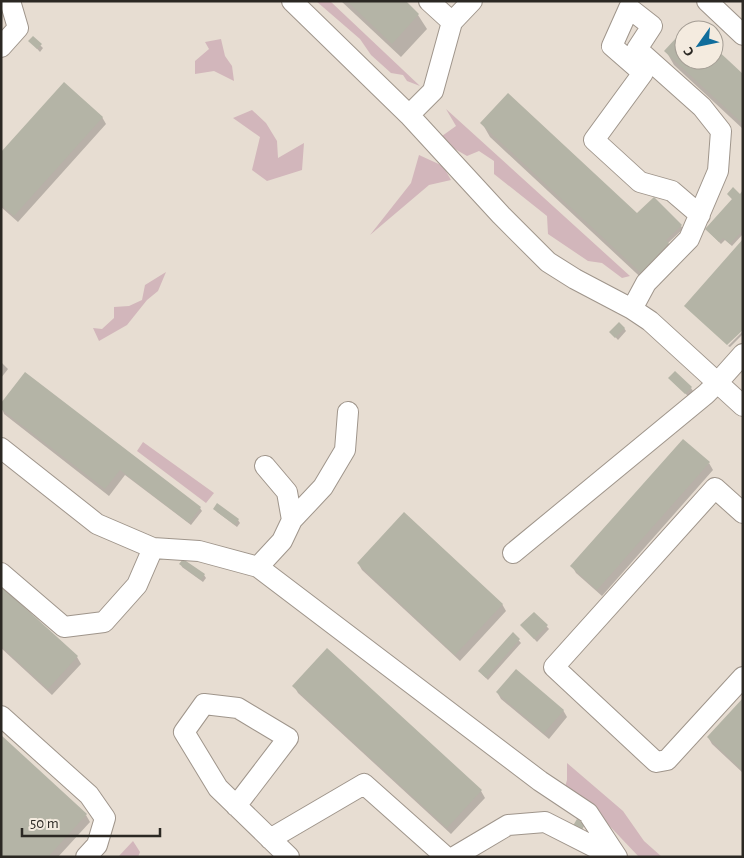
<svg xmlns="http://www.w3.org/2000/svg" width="744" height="858" font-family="'Alegreya Sans',sans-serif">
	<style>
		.green { fill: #d2b6bb }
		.shadow { fill: #0003 }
		.building { fill: #b4b4a6 }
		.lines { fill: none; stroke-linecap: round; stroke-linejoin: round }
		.minor-casing { stroke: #9f958b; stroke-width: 22 }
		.minor { stroke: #fff; stroke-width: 20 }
	</style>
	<rect width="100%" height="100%" fill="#e7ddd2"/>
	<path class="green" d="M316,1H330L420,86L407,81L403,75L391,73L371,55L360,39Z
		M221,39L225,56L232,66L234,81L214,71L195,74V61L209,49L205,42Z
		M446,109L630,276L622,278L602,263L588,261L548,234L547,216L494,174V161L479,151L467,156L448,145L442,136L456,126Z
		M252,110L266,123L277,141L278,158L304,143L302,170L267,181L252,170L260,137L233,118Z
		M419,155L443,166L451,180L429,185L370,235L411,183Z
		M166,272L158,291L147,300L127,325L99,341L93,328L102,329L114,318V307L129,306L142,300L145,285Z
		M143,442L214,493L206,503L137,451Z
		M567,763L623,811L644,841L662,857H639L602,818L565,787L567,780Z
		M133,841L140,852L138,857H118Z"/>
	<path class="shadow" d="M341,1H404L418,15L427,29L401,57Z
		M684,32V60H714V49L743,76V129L674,65L666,51Z
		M33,38L43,48L40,52L30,41Z
		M102,117L106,124L18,222L1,207V154Z
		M482,123L641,218L681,226L683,229L668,243L676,258L650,286L490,137Z
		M743,192V234L732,246L725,240L721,244L706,229L733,200L728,194L740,195Z
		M624,328L626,331L618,340L611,332Z
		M743,331V334L730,347L728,346Z
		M1,362L8,369L1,378Z
		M672,381L691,388L693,391L688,396Z
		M1,405L200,508L202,511L191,525L125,475L109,496L4,414Z
		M709,463L713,470L602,596L576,573L572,566Z
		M218,505L238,520L240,523L237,527L217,512L215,509Z
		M358,563L502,604L506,611L460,661L362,570Z
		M181,564L204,575L206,578L203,582L182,567Z
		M1,587L77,657L81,664L52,695L1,648Z
		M534,613L549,629L537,642L524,628Z
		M513,634L521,643L488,680L482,674Z
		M294,686L481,791L485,798L451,834L298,693Z
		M497,692L563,710L567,717L549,739L501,699Z
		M743,700V773L712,744L708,737Z
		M86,815L90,822L58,857H1Z"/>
	<path class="building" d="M347,1H406L419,14L392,44Z
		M689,24L695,30H684V60H714V47L743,74V124L664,51Z
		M33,36L42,44L37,49L28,41Z
		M64,82L103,117L14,216L1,205V152Z
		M508,93L637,213L654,197L682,225L666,240L669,243L641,273L480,123Z
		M733,187L740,194L743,190V230L730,244L723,238L719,242L705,229L732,199L727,194Z
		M743,239V330L727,345L684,306Z
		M619,322L625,328L615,338L609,332Z
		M675,371L692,387L685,394L668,378Z
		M25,372L201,507L189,523L120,470L105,489L1,409V403Z
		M683,439L710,462L597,590L570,566Z
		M217,503L239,519L235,525L213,509Z
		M404,512L503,604L455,655L357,563Z
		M183,559L205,574L201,580L179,564Z
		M1,586L78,656L48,689L1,646Z
		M534,612L548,625L534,639L520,625Z
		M513,632L520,639L486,678L478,671Z
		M327,648L482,790L447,828L292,686Z
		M516,669L564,710L544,733L496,692Z
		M743,698V771L707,737Z
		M1,735L87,814L48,857H1Z
		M577,819L585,824L580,834L571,829Z"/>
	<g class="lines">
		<defs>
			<path id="minor" d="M292,1L409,115L501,215L548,262L575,279L632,309L650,321L743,406
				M429,1L452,22
				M707,1L743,35
				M1,47L18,28L10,1
				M409,115L433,91L452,22L472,1
				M632,309L646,283L689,239L718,171L721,131L702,107L637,49L652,26L629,8L612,46L643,73L594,140L640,182L672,191L700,215
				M718,382L743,354
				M1,448L97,524L153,548L199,551L258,567L540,781L588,813L617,857
				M265,466L287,492L292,520
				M743,513L715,488L554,667L656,762L667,760L743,677
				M513,553L706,394L718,382
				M258,567L282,541L292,520L323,487L345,450L348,412
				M1,573L64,627L104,622L137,585L153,548
				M1,716L89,795L105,818L97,845L86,857
				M236,806L288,738L238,708L204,704L184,732L218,788L289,857
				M270,839L364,784L446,857
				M454,857L508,825L545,822L614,857"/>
		</defs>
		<use href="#minor" class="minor-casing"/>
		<use href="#minor" class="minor"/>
	</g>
	<rect width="744" height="858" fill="none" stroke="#2b2823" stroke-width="5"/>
	<g transform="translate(699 45) rotate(237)"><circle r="24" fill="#f4ebdf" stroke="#a49d94"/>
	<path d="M0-4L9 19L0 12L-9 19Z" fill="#106d9c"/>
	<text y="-8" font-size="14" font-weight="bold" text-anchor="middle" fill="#2b2823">С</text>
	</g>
	<path d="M22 828v8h138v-8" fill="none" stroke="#2b2823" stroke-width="2.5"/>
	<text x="30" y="828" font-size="15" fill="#2b2823" stroke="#f4ebdf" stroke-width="4" paint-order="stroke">50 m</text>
</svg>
